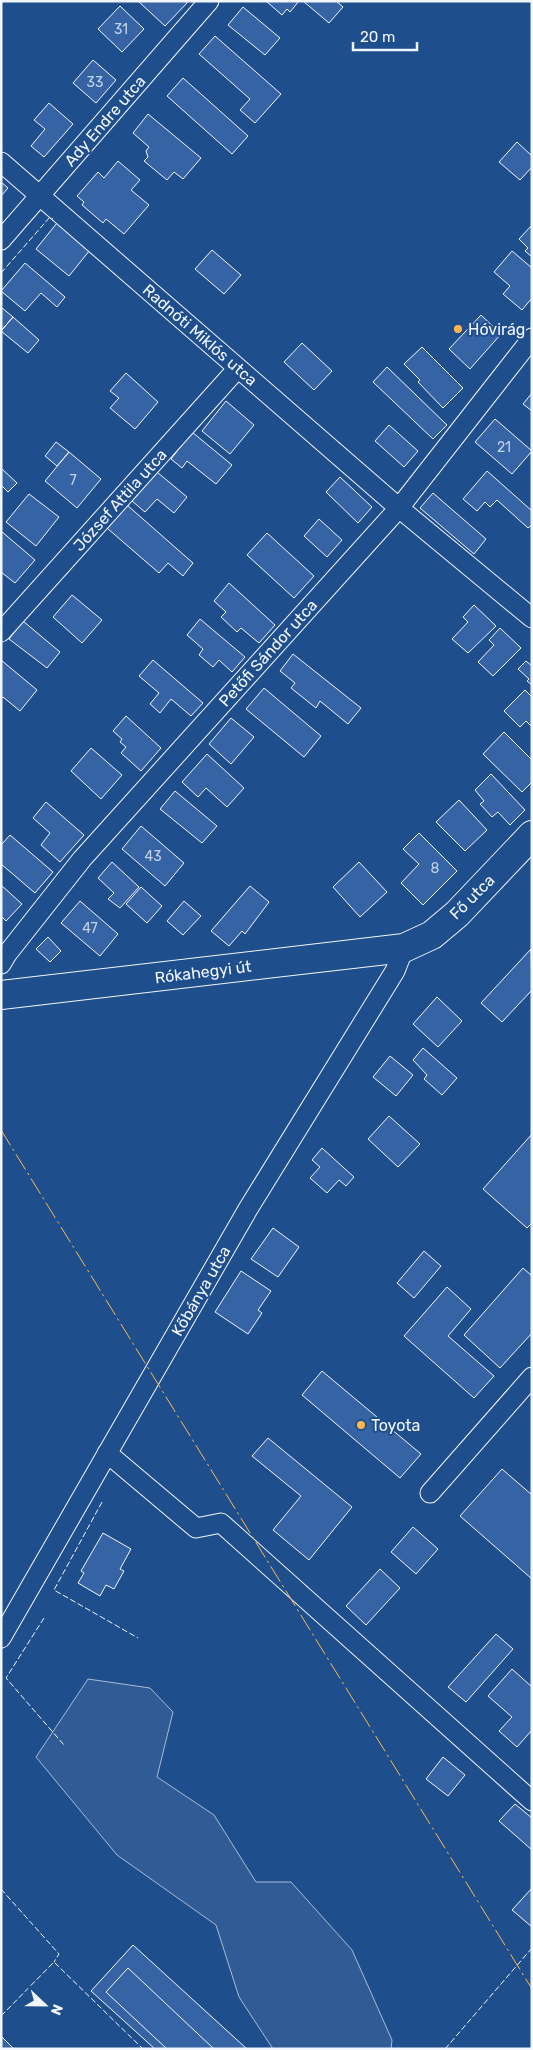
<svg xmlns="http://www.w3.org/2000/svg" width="533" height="2050" font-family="Rubik,sans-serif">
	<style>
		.green { fill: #305b95; stroke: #a8bbd7 }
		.building { fill: #3563a3; stroke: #f2f6ff }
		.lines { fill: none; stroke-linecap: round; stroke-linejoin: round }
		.street-casing { stroke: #f2f6ff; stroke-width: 21 }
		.secondary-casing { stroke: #f2f6ff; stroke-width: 30 }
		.street { stroke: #1f4e8c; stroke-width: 19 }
		.secondary { stroke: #1f4e8c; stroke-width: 28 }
		.fence { stroke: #f2f6ff; stroke-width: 1; stroke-dasharray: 6 2.5; stroke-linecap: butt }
		.power { stroke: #ffb74d; stroke-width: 1; stroke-dasharray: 18 4 2.5 4; stroke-linecap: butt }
		.poi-dot { fill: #ffb74d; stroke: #1f4e8c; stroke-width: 2 }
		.labels { text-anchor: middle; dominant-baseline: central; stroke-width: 4; stroke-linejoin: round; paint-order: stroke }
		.number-label { font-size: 14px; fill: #c3d1e8 }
		.street-label { font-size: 16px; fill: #f2f6ff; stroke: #1f4e8c }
		.poi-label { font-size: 16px; fill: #f2f6ff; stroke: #1f4e8c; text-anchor: start }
	</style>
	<rect width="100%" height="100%" fill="#1f4e8c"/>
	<path class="green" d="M88,1679L150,1688L173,1712L157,1777L214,1815L256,1882H291L352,1950L392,2040L391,2049H273L239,1997L216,1925L117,1855L36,1757Z"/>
	<path class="building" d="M138,1H186L187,3L165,26Z
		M266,1H299L290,12L287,9L282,15Z
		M303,1H336L343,7L329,23Z
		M120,6L144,29L122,52L98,29Z
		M243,7L280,38L265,55L228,25Z
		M215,36L281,94L255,123L240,110L250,99L199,54Z
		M93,60L116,80L96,103L73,83Z
		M183,78L248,136L232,154L167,96Z
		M49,103L73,124L44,157L31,146L45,129L34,120Z
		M148,114L201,158L183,179L174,172L167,180L144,161L148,157L146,151L149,147L133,133Z
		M517,142L532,156V167L520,180L499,162Z
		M118,161L140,180L131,190L149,205L124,234L106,219L103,223L82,205L84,202L77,196L98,172L104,178Z
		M1,182L8,188L1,196Z
		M57,223L90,250L69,276L36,249Z
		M532,225V257L525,251L528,248L519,239Z
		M212,250L241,275L224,294L195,269Z
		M512,251L532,268V298L522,310L503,294L510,286L494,272Z
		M25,263L65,297L57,307L41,293L25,311L1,291Z
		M1,307L13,317L1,331Z
		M481,315L501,334L470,369L449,349Z
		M13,317L39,340L28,353L1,331Z
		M302,343L332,371L314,390L284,362Z
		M422,347L463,388L443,408L418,382L420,380L404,364Z
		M387,367L447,425L433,439L373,382Z
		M126,373L158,402L135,429L110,408L119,398L110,391Z
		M532,393V411L523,404Z
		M226,401L254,425L230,454L202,431Z
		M495,419L532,451L512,474L475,442Z
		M389,425L418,451L404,467L375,441Z
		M192,432L232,465L216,484L187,461L182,468L171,459Z
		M56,442L69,452L57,466L45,456Z
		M69,452L101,479L77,508L45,481Z
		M1,468L17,483L8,492L1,485Z
		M487,471L532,511V525L528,528L497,500L490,507L485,502L477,511L463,499Z
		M157,472L187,497L174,513L157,499L145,512L132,501Z
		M340,477L372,507L358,523L326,492Z
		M433,493L486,539L474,554L420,508Z
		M29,494L59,517L36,546L6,522Z
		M127,505L193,563L183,576L168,563L159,573L107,528Z
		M319,519L342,540L327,557L304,536Z
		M1,531L35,560L15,583L1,572Z
		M267,533L314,576L294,598L247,555Z
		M229,583L275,625L259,643L241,628L237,632L221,617L226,612L214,601Z
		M72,595L102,620L82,643L53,617Z
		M474,605L496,626L468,653L452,639L468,622L463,617Z
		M200,619L245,657L232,672L219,660L213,667L199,655L203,649L187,635Z
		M23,621L60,652L47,668L9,639Z
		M500,628L521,648L493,676L478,662L494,645L489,640Z
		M293,654L361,708L348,724L320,701L316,708L291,688L295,683L280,671Z
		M1,660L37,690L20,711L3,697L1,699Z
		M153,660L203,703L191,716L171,699L160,713L150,704L159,693L139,676Z
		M526,661L532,666V685L527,681L529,679L518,669Z
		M264,688L321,736L304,757L246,709Z
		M525,690L532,697V727L526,721L520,727L504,711Z
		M126,716L161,748L141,771L121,753L126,747L120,742L122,739L113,731Z
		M231,718L254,737L231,764L209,744Z
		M504,732L532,760V782L522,792L483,754Z
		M91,748L122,775L101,799L71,771Z
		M207,754L244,788L227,807L206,788L198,797L182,782Z
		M491,774L525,810L510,825L498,812L492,817L480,804L484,801L475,790Z
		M175,791L217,826L202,843L160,809Z
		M459,800L487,830L465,851L436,822Z
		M46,802L84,835L60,862L41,845L50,833L33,818Z
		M141,826L184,863L165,886L122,849Z
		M419,833L457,871L423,905L401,883L419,864L403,849Z
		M10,835L53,872L35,893L1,864V845Z
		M112,862L139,887L120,908L108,899L114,893L98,878Z
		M359,862L387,892L360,917L333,887Z
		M1,885L22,904L6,921L1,916Z
		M250,886L269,902L245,934L242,931L229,946L211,931Z
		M141,887L162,906L147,923L126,904Z
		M80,901L118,934L100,956L61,923Z
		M184,901L201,916L183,935L167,921Z
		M48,937L61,951L50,962L36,949Z
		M531,949L532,990L502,1022L481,1003Z
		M437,997L462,1021L438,1047L413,1024Z
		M423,1048L457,1078L442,1095L424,1079L427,1075L413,1060Z
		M390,1056L413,1075L396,1096L373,1077Z
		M389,1116L420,1144L398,1167L368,1139Z
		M532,1134V1223L527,1228L483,1189Z
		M322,1148L354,1177L346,1186L339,1180L327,1193L310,1178L320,1167L312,1160Z
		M273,1228L299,1247L278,1277L251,1259Z
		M424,1251L441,1266L414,1298L397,1283Z
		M523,1268L532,1276V1333L500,1368L464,1335Z
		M241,1271L271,1291L258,1310L262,1313L248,1334L215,1312Z
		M447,1287L471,1309L448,1336L494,1376L474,1398L404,1336Z
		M322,1371L421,1454L400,1478L302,1395Z
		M268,1438L352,1507L309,1560L273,1530L301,1496L252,1456Z
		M502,1469L532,1495V1579L460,1516Z
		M413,1527L438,1549L416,1574L391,1552Z
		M103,1533L131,1549L120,1569L124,1571L114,1589L106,1585L100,1596L78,1583L84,1573L81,1571Z
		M380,1569L400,1588L366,1625L346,1606Z
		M496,1634L513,1649L466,1702L448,1687Z
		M512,1669L532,1687V1730L517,1747L499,1731L512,1717L488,1696Z
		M443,1757L465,1775L448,1796L426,1779Z
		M515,1804L532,1818V1850L499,1821Z
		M532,1888V1927L512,1910Z
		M133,1945L247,2049H155L91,1991Z
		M128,1968L214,2049H167L106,1992Z
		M1,2036L14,2049H1Z"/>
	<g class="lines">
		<defs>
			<path id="street" d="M1,162L399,508L532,618
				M1,240L209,1
				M1,632L238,368
				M1,964L7,954L82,859L399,508L532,338
				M107,1453L196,1528L221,1523L532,1801
				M430,1493L532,1377
				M1,1638L248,1209L395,971L404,948"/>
			<path id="secondary" d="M1,995L404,948L432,935L457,914L532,835"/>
		</defs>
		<use href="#street" class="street-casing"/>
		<use href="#secondary" class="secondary-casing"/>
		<use href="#street" class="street"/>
		<use href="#secondary" class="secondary"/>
		<path class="fence" d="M1,273L50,217L53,219
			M102,1502L54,1590L138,1638
			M44,1618L6,1678L64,1745
			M1,1889L59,1954L54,1962
			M1,2016L54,1962L143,2049
			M445,2049L532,1948"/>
		<path class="power" d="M1,1130L532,1989"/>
	</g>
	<g class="poi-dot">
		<circle cx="458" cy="329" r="5"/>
		<circle cx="361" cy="1425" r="5"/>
	</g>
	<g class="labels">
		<g class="number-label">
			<text x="121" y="29">31</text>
			<text x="95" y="82">33</text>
			<text x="504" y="447">21</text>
			<text x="73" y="480">7</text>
			<text x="153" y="856">43</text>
			<text x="435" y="868">8</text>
			<text x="90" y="928">47</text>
		</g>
		<g class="street-label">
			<text transform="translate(105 121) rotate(-49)">Ady Endre utca</text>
			<text transform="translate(200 335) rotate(41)">Radnóti Miklós utca</text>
			<text transform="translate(120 500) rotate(-48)">József Attila utca</text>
			<text transform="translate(268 653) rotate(-48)">Petőfi Sándor utca</text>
			<text transform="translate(472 897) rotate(-45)">Fő utca</text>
			<text transform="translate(203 972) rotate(-7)">Rókahegyi út</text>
			<text transform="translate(201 1291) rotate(-60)">Kőbánya utca</text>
		</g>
		<g class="poi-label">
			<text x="468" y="329">Hóvirág</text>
			<text x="371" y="1425">Toyota</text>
		</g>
	</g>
	<rect width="533" height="2050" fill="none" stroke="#f2f6ff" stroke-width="5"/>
	<g transform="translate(45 2005) rotate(112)" stroke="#1f4e8c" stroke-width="4" paint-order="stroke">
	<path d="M0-4L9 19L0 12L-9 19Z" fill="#f2f6ff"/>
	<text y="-8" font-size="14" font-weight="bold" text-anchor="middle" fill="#f2f6ff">N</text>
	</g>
	<path d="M353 42v8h64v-8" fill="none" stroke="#f2f6ff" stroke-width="2.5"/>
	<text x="360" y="42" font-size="15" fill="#f2f6ff" stroke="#1f4e8c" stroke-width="4" paint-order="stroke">20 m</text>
</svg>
